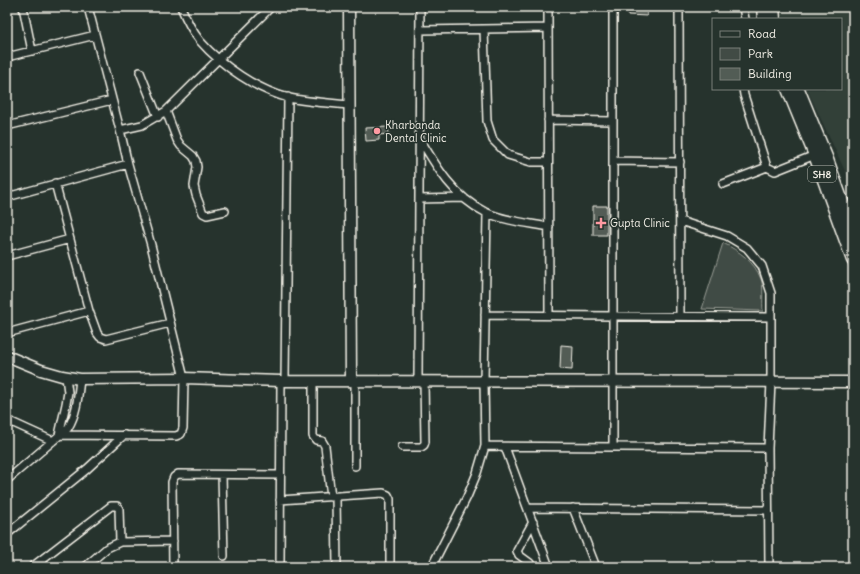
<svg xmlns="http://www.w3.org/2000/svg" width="860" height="574" font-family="Delius,sans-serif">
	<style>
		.built { fill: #333f39 }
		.green { fill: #414b45; stroke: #9a9e96 }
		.building { fill: #525c55; stroke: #f4f1e8 }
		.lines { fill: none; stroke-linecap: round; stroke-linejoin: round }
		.street-casing { stroke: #f4f1e8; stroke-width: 10 }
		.secondary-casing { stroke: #f4f1e8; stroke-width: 13 }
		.primary-casing { stroke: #f4f1e8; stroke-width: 15 }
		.street { stroke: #26332d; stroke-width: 7 }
		.secondary { stroke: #26332d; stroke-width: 10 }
		.primary { stroke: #26332d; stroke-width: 12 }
		.poi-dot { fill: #ff9aa2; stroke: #26332d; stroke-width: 1.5 }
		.labels { text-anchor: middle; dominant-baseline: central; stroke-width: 3; stroke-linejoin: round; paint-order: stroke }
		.shield { fill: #26332d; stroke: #b6b8b0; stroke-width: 1 }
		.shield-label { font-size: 10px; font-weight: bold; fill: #f4f1e8 }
		.poi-label { font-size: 11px; fill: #f4f1e8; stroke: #26332d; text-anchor: start }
	</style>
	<rect width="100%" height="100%" fill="#26332d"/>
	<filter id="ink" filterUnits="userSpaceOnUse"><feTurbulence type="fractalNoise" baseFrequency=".025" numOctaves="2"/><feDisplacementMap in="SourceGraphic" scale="8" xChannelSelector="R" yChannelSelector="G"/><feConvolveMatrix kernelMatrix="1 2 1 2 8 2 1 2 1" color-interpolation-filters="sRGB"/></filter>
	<g filter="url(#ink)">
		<path class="built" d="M781,7H853V188L807,89H841V19H782Z"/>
		<path class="green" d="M723,243C739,251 754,261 761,279C764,286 762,303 763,311L702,309Z"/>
		<path class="building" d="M628,7H647V16L628,15Z
			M388,127L389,134L379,135V140L366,141L365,128Z
			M593,206H607V235H593Z
			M561,345L573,346L572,370L560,369Z"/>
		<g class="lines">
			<defs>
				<path id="street" d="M23,7L32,51
					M181,7C186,19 192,31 200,41C222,66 257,90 289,98C309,102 329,103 350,105
					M312,7H316
					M548,7L549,315
					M679,7L680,316
					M743,7L745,19
					M484,29L487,121L493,140L508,155L531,162H548
					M420,30L548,28
					M7,57L95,35
					M140,72L158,117
					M166,111L177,140L181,146L193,156L196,161L197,167L194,186L196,195L203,213L207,215L225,211
					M548,120L613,121
					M7,126L112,100
					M120,130L142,125L166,111L271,7
					M420,139C437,168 454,197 485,212C505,221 528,223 549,227
					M613,161L680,162
					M767,167L775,171L815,155
					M55,183L89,311L97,333L100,337L106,339L170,323
					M723,184L767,167L744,95L743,89
					M7,197L128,164
					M419,199L464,198
					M680,221L727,236L747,248L762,266L771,293V382L768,448L769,567
					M7,256L70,239
					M485,315L771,317
					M7,333L89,311
					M285,381L288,97
					M313,381V436L316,440L322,441L325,446L331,497
					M418,381L420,7
					M7,420L53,441
					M59,435L176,436L181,434L183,428L184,378L151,245L128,164L120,130L88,7
					M59,435L66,404L68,392L66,377
					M485,446L768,448
					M402,447H421L424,445L425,442L424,381
					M505,447L549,567
					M613,447V7
					M355,466V381
					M222,475L224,556
					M7,480L68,428C77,413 78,397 80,379
					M336,497L337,567
					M280,500L383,493L388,495L390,499V567
					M528,508L768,510
					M573,508L596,567
					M7,534L87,469L124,435
					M41,560L46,567
					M530,563L519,555L517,551L533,522
					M32,567L111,506H117L119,509L120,542
					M85,567L107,548L120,542L173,541
					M173,567L172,482L174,477L178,474L280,475
					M280,567L281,381
					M432,567L435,560L467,497L477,473L485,446L484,381L487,213"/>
				<path id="secondary" d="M349,7L351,381
					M7,356L41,370L62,376L80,379L184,378L281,381L853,382"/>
				<path id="primary" d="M763,7L764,19
					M773,7L774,19
					M788,89L815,155L853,260
					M798,89L826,157L853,232"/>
			</defs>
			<use href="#street" class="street-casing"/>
			<use href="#secondary" class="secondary-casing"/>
			<use href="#primary" class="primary-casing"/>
			<use href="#street" class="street"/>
			<use href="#secondary" class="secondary"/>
			<use href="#primary" class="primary"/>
		</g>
	</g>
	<g class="poi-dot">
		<circle cx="377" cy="131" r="4"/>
		<path d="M599 217h4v4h4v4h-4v4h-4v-4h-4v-4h4z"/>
	</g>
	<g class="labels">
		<rect class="shield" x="808" y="166" width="28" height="16" rx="3"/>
		<g class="shield-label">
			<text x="822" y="174">SH8</text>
		</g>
		<g class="poi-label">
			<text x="385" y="125">Kharbanda<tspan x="385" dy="13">Dental Clinic</tspan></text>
			<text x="610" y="223">Gupta Clinic</text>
		</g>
	</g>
	<rect width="860" height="574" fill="none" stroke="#26332d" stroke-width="24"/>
	<rect x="12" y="12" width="836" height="550" fill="none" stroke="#f4f1e8" stroke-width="1.5" filter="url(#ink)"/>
	<rect x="712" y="18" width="130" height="72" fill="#26332d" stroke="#787f78"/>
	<rect x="720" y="31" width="20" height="6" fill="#26332d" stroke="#787f78"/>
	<text x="748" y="38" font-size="12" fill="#f4f1e8">Road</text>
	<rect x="720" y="48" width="20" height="12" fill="#414b45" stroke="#787f78"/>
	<text x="748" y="58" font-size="12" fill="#f4f1e8">Park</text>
	<rect x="720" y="68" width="20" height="12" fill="#525c55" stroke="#787f78"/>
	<text x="748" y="78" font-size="12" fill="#f4f1e8">Building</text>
</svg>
